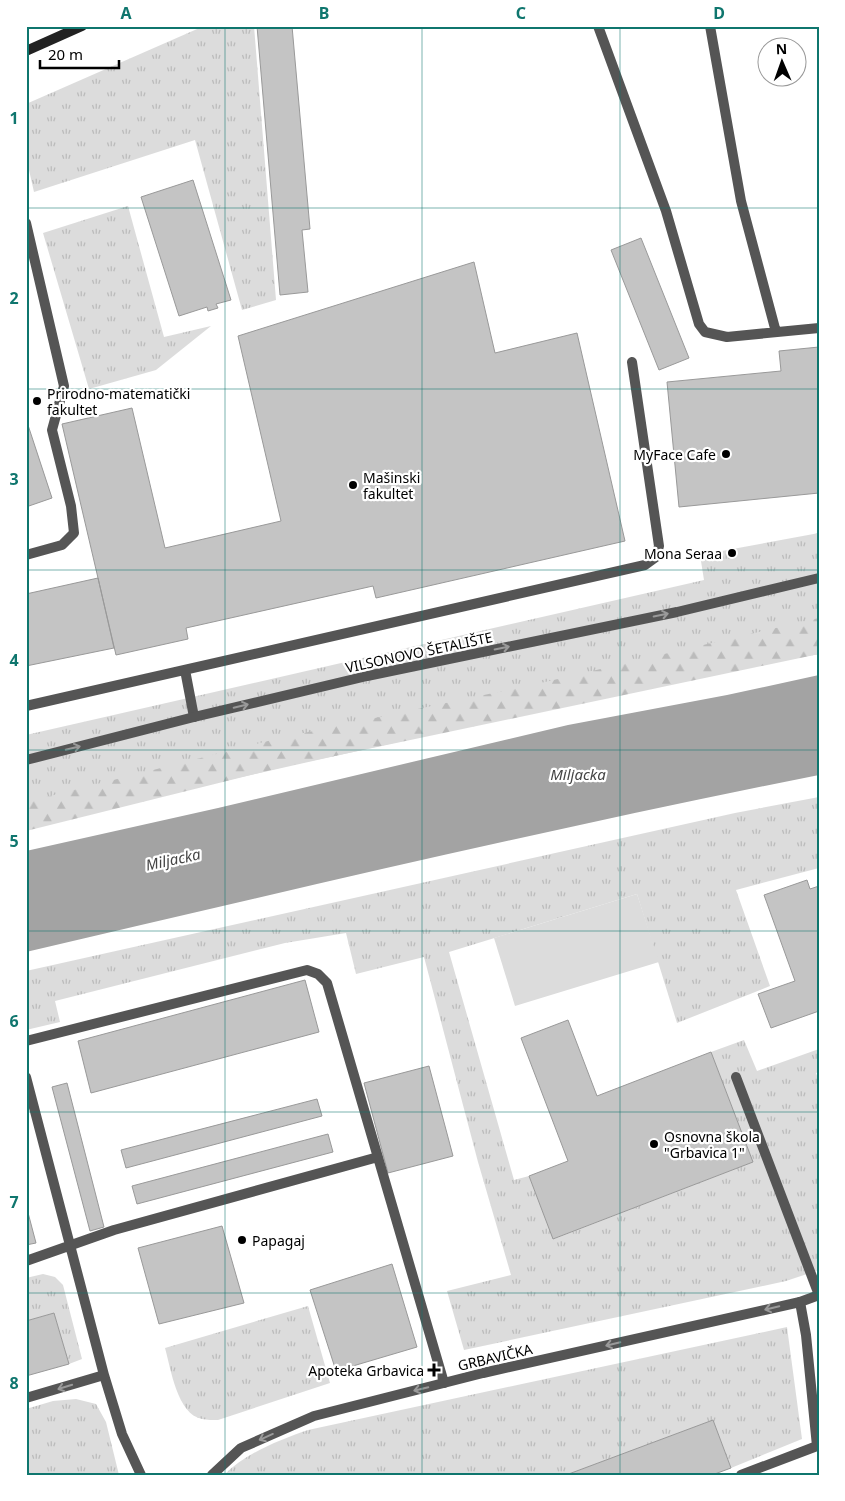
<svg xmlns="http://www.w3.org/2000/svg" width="845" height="1501" font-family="'Noto Sans',sans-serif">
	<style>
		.grass { fill: url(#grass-tufts) }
		.forest { fill: url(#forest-firs) }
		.garden { fill: #dcdcdc }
		.water { fill: #a3a3a3 }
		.building { fill: #c4c4c4; stroke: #999 }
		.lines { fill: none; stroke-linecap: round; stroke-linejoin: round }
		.service { stroke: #555; stroke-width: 10 }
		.minor { stroke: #555; stroke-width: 10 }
		.secondary { stroke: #222; stroke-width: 10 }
		.oneway { stroke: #999 }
		.grid { fill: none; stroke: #0f766e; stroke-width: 1; stroke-opacity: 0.55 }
		.poi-dot { fill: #000; stroke: #fff; stroke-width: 2 }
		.labels { text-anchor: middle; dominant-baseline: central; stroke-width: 4.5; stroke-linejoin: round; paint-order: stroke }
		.poi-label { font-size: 14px; fill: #000; stroke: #fff; text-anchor: start }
		.street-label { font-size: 14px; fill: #000; stroke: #fff }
		.water-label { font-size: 15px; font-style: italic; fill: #444; stroke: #fff }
		.neatline { fill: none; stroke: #0f766e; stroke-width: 2 }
		.grid-label { font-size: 16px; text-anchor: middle; font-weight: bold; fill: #0f766e }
	</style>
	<defs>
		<pattern id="grass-tufts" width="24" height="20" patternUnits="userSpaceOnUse" patternTransform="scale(1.25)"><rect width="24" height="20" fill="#dcdcdc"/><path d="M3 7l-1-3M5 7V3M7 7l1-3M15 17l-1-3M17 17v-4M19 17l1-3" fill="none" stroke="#bbb"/></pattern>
		<pattern id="forest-firs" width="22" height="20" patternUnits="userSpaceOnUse" patternTransform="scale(1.25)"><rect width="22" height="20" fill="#dcdcdc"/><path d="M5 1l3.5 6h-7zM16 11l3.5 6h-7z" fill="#bbb"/></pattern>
	</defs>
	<rect width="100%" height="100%" fill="#fff"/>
	<path class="grass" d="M204,26H254L276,300L242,310L195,140L34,192L26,157V104Z
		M128,206L164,337L211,326L156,370L89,389L43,233Z
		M819,533V654L658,684L26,825V735L704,580L700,555Z
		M819,797V868L736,890L770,986L677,1023L637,894L449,952L514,1180L529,1176L554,1239L753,1162L711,1052L744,1040L757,1071L819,1049V1072L816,1073L819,1081V1270L786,1281L464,1350L447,1291L511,1275L478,1162L424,957L356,974L346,933L285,943L55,1001L60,1022L26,1030V971L735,813Z
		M43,1274L55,1277L63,1285L82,1359L69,1364L54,1313L26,1321V1278Z
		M308,1306L330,1383L218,1420C213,1420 207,1420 202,1419C177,1414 171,1369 165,1348Z
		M787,1327L802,1439L731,1468L713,1420L566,1475H224C246,1453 279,1440 308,1430Z
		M76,1399L96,1404L106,1422L119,1475H26V1409L53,1401Z"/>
	<path class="forest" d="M819,618V654L287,766L26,831V802L280,738L545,682Z"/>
	<path class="garden" d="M637,894L659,962L515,1006L494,938Z"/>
	<path class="water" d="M819,675V775C553,828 290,890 26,952V851L218,808L568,725L727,695Z"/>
	<path class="building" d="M257,26H292L310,229L302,230L308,292L280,295Z
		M193,180L231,300L216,304L218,308L208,311L207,307L179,316L141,197Z
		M641,238L689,358L659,370L611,250Z
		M474,262L495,353L577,333L625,541L376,598L373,586L186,628L188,639L116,655L62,424L132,408L165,548L281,521L238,336Z
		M819,347V493L679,507L667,382L781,371L779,351Z
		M26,419L52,498L26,507Z
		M98,578L114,648L26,666V594Z
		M807,880L810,889L819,886V1011L771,1028L758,994L795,981L764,895Z
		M305,980L319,1032L91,1093L78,1041Z
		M568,1020L597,1096L711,1052L753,1162L553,1239L529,1176L568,1161L521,1038Z
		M429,1066L453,1156L388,1173L364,1083Z
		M67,1083L104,1227L90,1231L52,1087Z
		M317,1099L322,1116L126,1168L121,1150Z
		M328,1134L333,1152L137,1204L132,1186Z
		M26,1205L36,1243L26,1245Z
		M222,1226L244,1303L159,1324L138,1248Z
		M392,1264L417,1347L336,1371L310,1290Z
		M54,1313L69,1364L26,1376V1321Z
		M713,1420L731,1468L712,1475H566Z"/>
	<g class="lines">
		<path class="service" d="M598,26L666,211L699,324L705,332L727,337L819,328
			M710,26L741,201L776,332
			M26,223L64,386L52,430L71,506L74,533L62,545L26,555
			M185,670L194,717
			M26,706L645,565L656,557L659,546L632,362
			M26,1041L307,970L318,974L327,983L444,1383
			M26,1077L104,1375L122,1434L141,1475
			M736,1077L819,1295
			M26,1261L114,1230L378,1157
			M26,1398L104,1375
			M741,1475L817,1446L806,1335L800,1302"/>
		<path class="minor" d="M26,760L194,717L367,676L677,612L819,578
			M212,1475L241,1448L314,1416L483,1373L800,1302L819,1295"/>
		<path class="secondary" d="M26,51L82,26"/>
	</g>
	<defs><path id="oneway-shaft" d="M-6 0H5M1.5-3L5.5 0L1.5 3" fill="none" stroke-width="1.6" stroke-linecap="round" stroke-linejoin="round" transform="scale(1.25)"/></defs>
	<g class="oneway">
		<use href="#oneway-shaft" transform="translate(661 615) rotate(-12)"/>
		<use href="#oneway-shaft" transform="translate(502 648) rotate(-12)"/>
		<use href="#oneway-shaft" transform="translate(241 706) rotate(-13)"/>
		<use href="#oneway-shaft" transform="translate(73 748) rotate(-14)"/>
		<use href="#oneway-shaft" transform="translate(772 1308) rotate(167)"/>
		<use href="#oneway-shaft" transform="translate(613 1344) rotate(167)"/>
		<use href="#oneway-shaft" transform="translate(65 1387) rotate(163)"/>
		<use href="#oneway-shaft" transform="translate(421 1389) rotate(166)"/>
		<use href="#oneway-shaft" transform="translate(266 1437) rotate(156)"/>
	</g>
	<path class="grid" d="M225,26V1475M422,26V1475M620,26V1475M26,208H819M26,389H819M26,570H819M26,750H819M26,931H819M26,1112H819M26,1293H819"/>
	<g class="poi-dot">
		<circle cx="37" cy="401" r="5"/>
		<circle cx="726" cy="454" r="5"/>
		<circle cx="353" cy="485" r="5"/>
		<circle cx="732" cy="553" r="5"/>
		<circle cx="654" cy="1144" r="5"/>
		<circle cx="242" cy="1240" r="5"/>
		<path d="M431.5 1362.5h5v5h5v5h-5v5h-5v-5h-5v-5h5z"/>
	</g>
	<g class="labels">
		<g class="poi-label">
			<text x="47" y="393">Prirodno-matematički<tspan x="47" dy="16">fakultet</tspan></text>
			<text x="716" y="454" text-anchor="end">MyFace Cafe</text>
			<text x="363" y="477">Mašinski<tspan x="363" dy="16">fakultet</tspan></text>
			<text x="722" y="553" text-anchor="end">Mona Seraa</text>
			<text x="664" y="1136">Osnovna škola<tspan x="664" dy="16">"Grbavica 1"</tspan></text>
			<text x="252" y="1240">Papagaj</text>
			<text x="424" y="1370" text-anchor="end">Apoteka Grbavica</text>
		</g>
		<g class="street-label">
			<text transform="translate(419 652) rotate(-12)">VILSONOVO ŠETALIŠTE</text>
			<text transform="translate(495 1357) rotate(-13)">GRBAVIČKA</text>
		</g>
		<g class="water-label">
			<text x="578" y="774">Miljacka</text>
			<text transform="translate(173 859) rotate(-12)">Miljacka</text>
		</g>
	</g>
	<rect width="845" height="1501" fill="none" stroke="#ffffff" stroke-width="55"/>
	<g transform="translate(782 62) rotate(358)"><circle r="24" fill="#ffffff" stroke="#999999"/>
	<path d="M0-4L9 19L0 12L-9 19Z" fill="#000000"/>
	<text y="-8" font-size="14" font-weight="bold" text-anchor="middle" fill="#000000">N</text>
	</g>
	<path d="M40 60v8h79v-8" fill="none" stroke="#000000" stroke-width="2.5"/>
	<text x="48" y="60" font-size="15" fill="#000000" stroke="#ffffff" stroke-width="4" paint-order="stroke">20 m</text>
	<rect x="28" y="28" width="790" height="1446" class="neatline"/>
	<g class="grid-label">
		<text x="126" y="19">A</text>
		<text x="324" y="19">B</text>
		<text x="521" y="19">C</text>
		<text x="719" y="19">D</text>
		<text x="14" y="124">1</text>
		<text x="14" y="304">2</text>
		<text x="14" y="485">3</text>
		<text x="14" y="666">4</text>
		<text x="14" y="847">5</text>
		<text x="14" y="1027">6</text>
		<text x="14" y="1208">7</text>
		<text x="14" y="1389">8</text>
	</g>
</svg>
